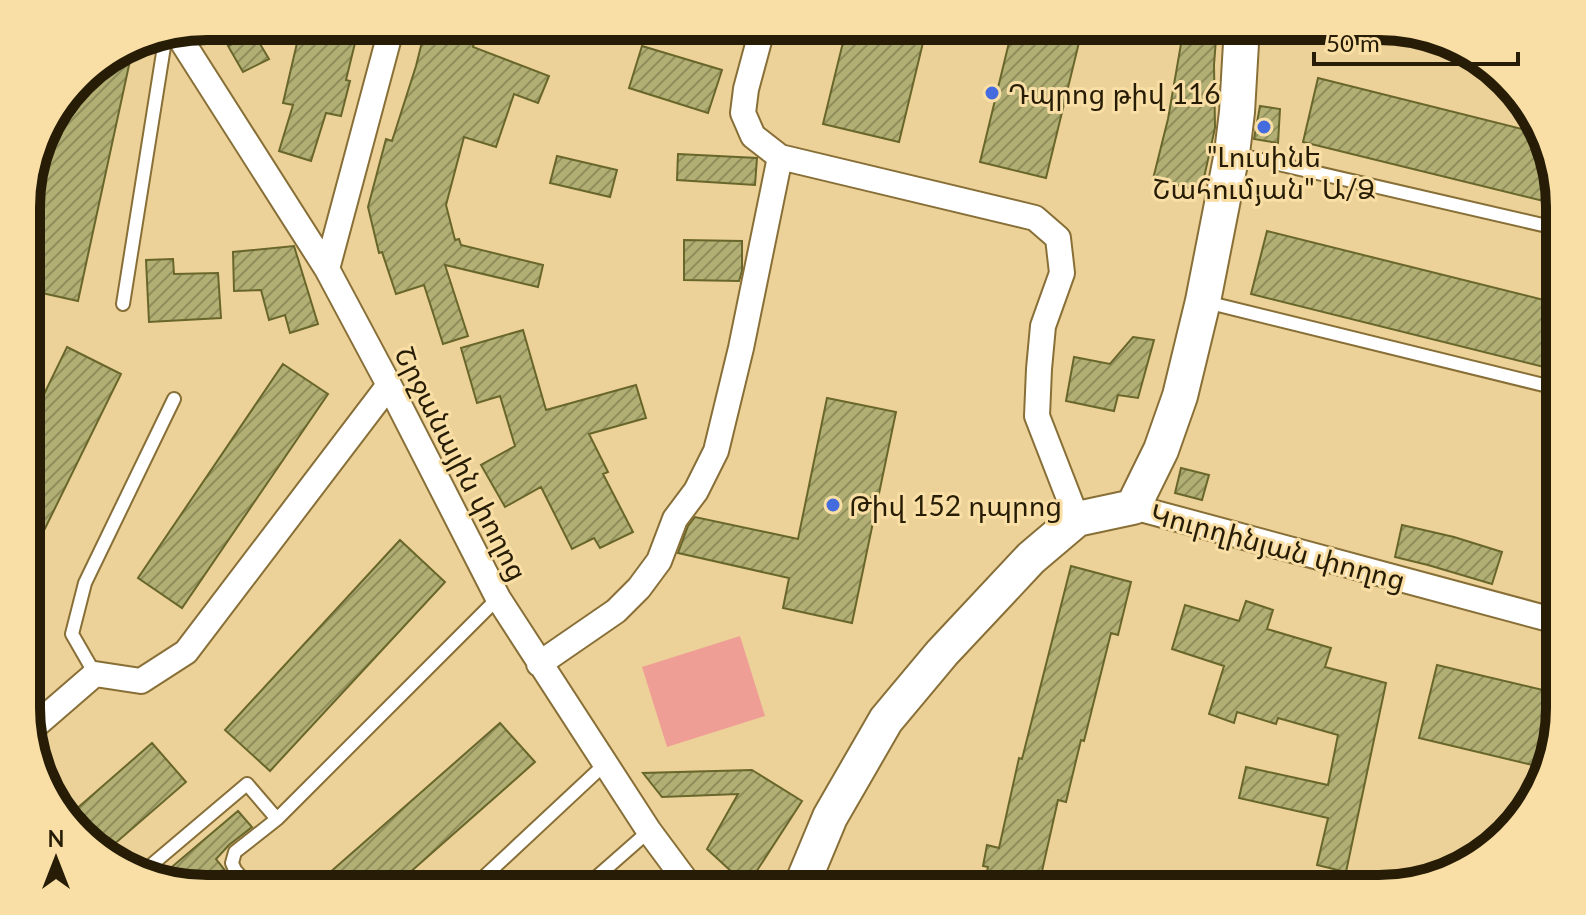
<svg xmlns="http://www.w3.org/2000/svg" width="1586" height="915" font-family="Lato,'Noto Sans Armenian',sans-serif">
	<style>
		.garden { fill: #ef9e95 }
		.building { fill: url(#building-hatch); stroke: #69662b; stroke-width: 2 }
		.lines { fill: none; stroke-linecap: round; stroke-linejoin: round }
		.lane-casing { stroke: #876f37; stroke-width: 16 }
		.street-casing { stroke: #876f37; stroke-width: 28 }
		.secondary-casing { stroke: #876f37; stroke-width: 38 }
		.lane { stroke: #fff; stroke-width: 12 }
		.street { stroke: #fff; stroke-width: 24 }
		.secondary { stroke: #fff; stroke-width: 34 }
		.poi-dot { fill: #446cde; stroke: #f9dfa5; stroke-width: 3 }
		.labels { text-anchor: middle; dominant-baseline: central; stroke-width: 6; stroke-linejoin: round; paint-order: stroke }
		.poi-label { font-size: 28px; fill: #271d06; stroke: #f9dfa5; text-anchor: start }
		.street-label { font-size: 28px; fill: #271d06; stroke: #f9dfa5 }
		.rim { fill: none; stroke: #271d06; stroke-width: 10 }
	</style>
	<defs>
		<pattern id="building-hatch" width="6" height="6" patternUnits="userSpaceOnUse" patternTransform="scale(2)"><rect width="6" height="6" fill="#b1af73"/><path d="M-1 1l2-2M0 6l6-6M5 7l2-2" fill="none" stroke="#908e5c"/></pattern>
	</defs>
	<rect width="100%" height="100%" fill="#ecd298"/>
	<path class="garden" d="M740,636L765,716L667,747L642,667Z"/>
	<path class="building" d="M301,26L356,39L346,80L350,81L341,116L326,113L311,161L279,151L293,105L283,103Z
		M426,26H478L473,47L549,76L538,103L514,94L496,147L464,137L446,205L455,240L459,239L461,245L543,265L538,287L445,265L468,336L443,344L424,285L396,294L382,252L379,253L368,207L386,139L392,141L416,66Z
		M847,26H927L899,142L823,124Z
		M1013,26H1083L1046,178L980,162Z
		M1182,26H1217L1214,65L1215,128L1201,191L1153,179L1168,119L1181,44Z
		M253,32L269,59L243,72L228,46Z
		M642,46L722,70L708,113L629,88Z
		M116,53L131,56L78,301L28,290V234L53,116L87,71Z
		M1318,78L1538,133L1560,195V205L1303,142Z
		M1260,106L1280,109L1278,143L1254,139Z
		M678,154L757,158L755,185L677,180Z
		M557,156L617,170L610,197L550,183Z
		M1267,231L1560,304V371L1251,294Z
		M684,240L742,241V271L739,281L684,280Z
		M294,246L318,324L290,333L285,315L269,320L261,290L234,291L233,252Z
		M173,259L174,274L218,273L221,318L149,322L146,260Z
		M523,330L546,410L636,385L646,418L589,434L608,472L603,474L633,532L600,548L594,538L572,549L541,487L505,507L481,465L515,446L500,396L477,403L461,348Z
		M1133,337L1154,340L1138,398L1118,395L1114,411L1066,401L1074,357L1110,364Z
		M67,347L121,374L28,563V427Z
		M283,364L328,394L182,608L138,578Z
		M827,398L896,412L852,623L783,608L789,578L678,553L688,526L695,517L798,539Z
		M1181,468L1209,475L1202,500L1175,493Z
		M1402,525L1454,537L1502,552L1492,584L1428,565L1395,557Z
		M400,540L445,582L270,771L225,730Z
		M1071,566L1131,582L1118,635L1111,633L1084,741L1081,740L1066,802L1058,800L1038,889H983L988,867L983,866L987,845L999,848L1019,758L1022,759Z
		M1246,601L1273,610L1267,629L1331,648L1325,667L1386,683L1346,872L1317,865L1328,818L1239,798L1246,767L1328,785L1338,735L1278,718L1276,724L1237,712L1234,723L1209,714L1224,666L1172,649L1185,605L1239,621Z
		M1437,665L1560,694V719L1545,768L1419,738Z
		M500,723L535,762L391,889H311Z
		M152,743L186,782L104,853L66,818Z
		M752,770L802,801L747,886L707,849L738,794L662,797L643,773Z
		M238,811L252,827L229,845L216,859L240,889H207L160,877Z"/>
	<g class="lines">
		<defs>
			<path id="lane" d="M1235,154L1560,229
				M1206,302L1560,389
				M123,304L166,34
				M95,674L72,634L85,583L174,399
				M143,872L247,784L277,819
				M252,889L235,870L232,863L235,852L277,819L498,598
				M471,889L606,763
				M583,889L649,831"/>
			<path id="street" d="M176,32L327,269L389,385L498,598L649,831L692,889
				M780,157L1035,218L1058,238L1062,273L1043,326L1039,369L1037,416L1077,519
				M327,269L392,26
				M1133,507L1560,622
				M539,664L616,611L639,588L659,561L675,519L696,491L716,451L741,348L780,157L753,136L743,113L746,89L763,26
				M28,732L95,674L141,681L186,652L389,385"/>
			<path id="secondary" d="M800,889L830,817L886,720L942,653L1031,558L1077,519L1133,507L1161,450L1180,396L1203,301L1232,153L1237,112L1242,26"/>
		</defs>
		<use href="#lane" class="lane-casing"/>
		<use href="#street" class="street-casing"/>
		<use href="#secondary" class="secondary-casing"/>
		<use href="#lane" class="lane"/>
		<use href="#street" class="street"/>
		<use href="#secondary" class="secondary"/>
	</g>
	<g class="poi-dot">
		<circle cx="992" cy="93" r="8"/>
		<circle cx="1264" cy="127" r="8"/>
		<circle cx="833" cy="505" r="8"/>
	</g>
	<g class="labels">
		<g class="poi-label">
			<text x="1008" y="93">Դպրոց թիվ 116</text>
			<text x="1264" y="156" text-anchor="middle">"Լուսինե<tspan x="1264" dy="32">Շահումյան" Ա/Ձ</tspan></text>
			<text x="849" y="505">Թիվ 152 դպրոց</text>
		</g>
		<g class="street-label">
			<text transform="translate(462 463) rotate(63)">Շրջանային փողոց</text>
			<text transform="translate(1278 546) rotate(15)">Կուրղինյան փողոց</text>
		</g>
	</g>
	<path d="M0 0H1586V915H0ZM207 40H1379A167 167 0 0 1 1546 207V708A167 167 0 0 1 1379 875H207A167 167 0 0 1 40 708V207A167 167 0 0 1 207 40Z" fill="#f9dfa5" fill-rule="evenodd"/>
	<path class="rim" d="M207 40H1379A167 167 0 0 1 1546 207V708A167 167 0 0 1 1379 875H207A167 167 0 0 1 40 708V207A167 167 0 0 1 207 40Z"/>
	<g transform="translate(56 859)" stroke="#f9dfa5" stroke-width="6" paint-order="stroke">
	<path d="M0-6L14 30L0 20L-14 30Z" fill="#271d06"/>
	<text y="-12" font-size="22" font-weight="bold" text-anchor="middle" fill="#271d06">N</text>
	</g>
	<path d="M1314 52v12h204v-12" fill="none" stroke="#271d06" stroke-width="4"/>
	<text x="1326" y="52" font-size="24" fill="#271d06" stroke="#f9dfa5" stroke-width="6" paint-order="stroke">50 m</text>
</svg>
